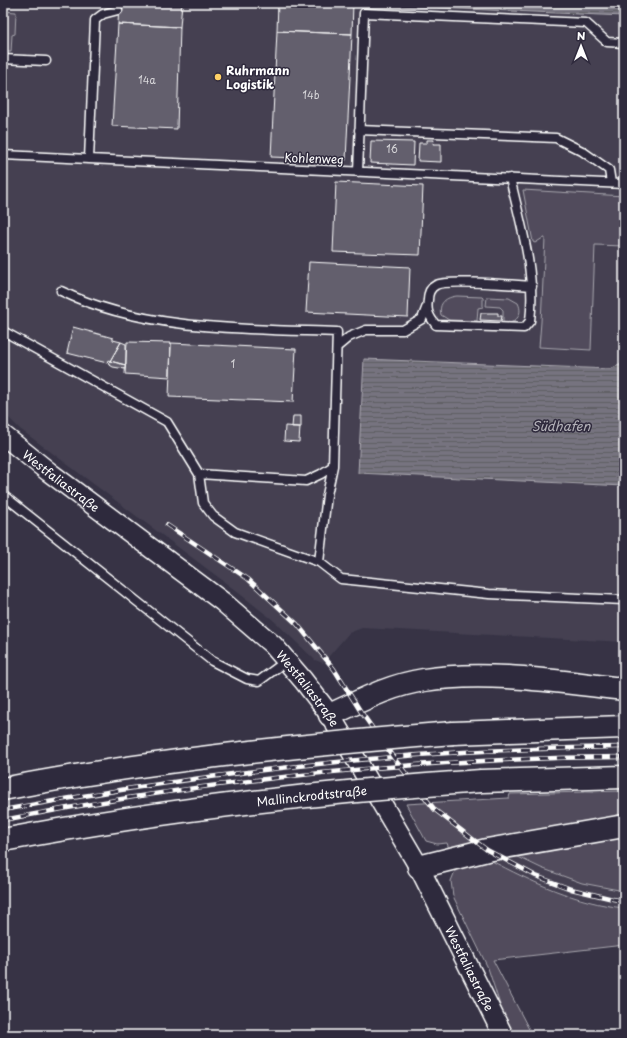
<svg xmlns="http://www.w3.org/2000/svg" width="627" height="1038" font-family="'Playpen Sans',sans-serif">
	<style>
		.built { fill: #444051 }
		.grass { fill: #514c5c; stroke: #a8a6ae }
		.water { fill: url(#water-rules); stroke: #adabb2 }
		.building { fill: #635f6d; stroke: #fff }
		.lines { fill: none; stroke-linecap: round; stroke-linejoin: round }
		.service-casing { stroke: #fff; stroke-width: 11 }
		.tertiary-casing { stroke: #fff; stroke-width: 22 }
		.trunk-casing { stroke: #fff; stroke-width: 25 }
		.service { stroke: #2f2a3d; stroke-width: 8 }
		.tertiary { stroke: #2f2a3d; stroke-width: 19 }
		.trunk { stroke: #2f2a3d; stroke-width: 22 }
		.rail-casing { stroke: #fff; stroke-width: 4.5 }
		.rail { stroke: #2f2a3d; stroke-width: 3; stroke-dasharray: 9; stroke-linecap: butt }
		.trunk-bridge-casing { stroke: #fff; stroke-width: 25; stroke-linecap: butt }
		.trunk-bridge { stroke: #2f2a3d; stroke-width: 22 }
		.poi-dot { fill: #ffd166; stroke: #2f2a3d; stroke-width: 1.5 }
		.labels { text-anchor: middle; dominant-baseline: central; stroke-width: 3; stroke-linejoin: round; paint-order: stroke }
		.number-label { font-size: 10px; fill: #d8d7da }
		.poi-label { font-size: 12px; font-weight: bold; fill: #fff; stroke: #2f2a3d; text-anchor: start }
		.street-label { font-size: 12px; fill: #fff; stroke: #2f2a3d }
		.water-label { font-size: 13px; font-style: italic; fill: #b4b2b9; stroke: #2f2a3d }
	</style>
	<defs>
		<pattern id="water-rules" width="6" height="5" patternUnits="userSpaceOnUse"><rect width="6" height="5" fill="#76737f"/><path d="M0 2.5h6" fill="none" stroke="#5f5e63"/></pattern>
	</defs>
	<rect width="100%" height="100%" fill="#373345"/>
	<filter id="ink" filterUnits="userSpaceOnUse"><feTurbulence type="fractalNoise" baseFrequency=".025" numOctaves="2"/><feDisplacementMap in="SourceGraphic" scale="8" xChannelSelector="R" yChannelSelector="G"/><feConvolveMatrix kernelMatrix="1 2 1 2 8 2 1 2 1" color-interpolation-filters="sRGB"/></filter>
	<g filter="url(#ink)">
		<path class="built" d="M3,3H624V642L362,628L349,633L323,663L315,660L273,620L222,580L20,429L3,412Z
			M514,855L541,868L582,883L624,891V908L613,907L566,894L522,877L490,860Z"/>
		<path class="grass" d="M3,11L16,12L15,34L12,35L11,52H3Z
			M523,190L624,196V246L595,245L591,350L539,347L541,322L545,238H543L535,243L533,242Z
			M457,296L482,297L483,298V307L478,308L477,321L449,320L441,315C438,303 446,297 457,296Z
			M487,297L509,298L518,303C524,315 515,324 503,324V310L500,307L486,306Z
			M624,791V819L449,849L447,843L437,844L426,841L406,804L509,798L510,794Z
			M624,834V891L582,883L541,868L514,855L544,851L566,843Z
			M490,860C531,882 577,903 624,908V945L493,960L532,1035H514L502,1011L488,968L453,896L451,881L455,871L466,863Z"/>
		<path class="water" d="M353,3H624V16L353,4Z
			M364,359L610,369L624,363V486L358,473Z"/>
		<path class="building" d="M119,3H182L180,27L118,24Z
			M278,3H353L352,34L277,31Z
			M118,24L180,27L177,129L112,126Z
			M277,31L352,34L346,160L271,157Z
			M427,140H434L433,144H441V162L418,161L419,143H427Z
			M371,141L414,142L413,165L370,163Z
			M336,182L423,186L420,255L333,252Z
			M309,262L410,267L408,317L306,312Z
			M481,313H498V316H502L501,321L480,320Z
			M73,327L113,338V340L121,342L110,361L108,360L107,363L67,353Z
			M121,342L126,344V365L110,361Z
			M127,342L171,343L170,377L125,374Z
			M171,343L296,349L293,402L169,397Z
			M110,361L125,365V369L113,367L108,364Z
			M293,416H301V427H292Z
			M285,426L300,427L299,442L284,441Z"/>
		<g class="lines">
			<defs>
				<path id="service" d="M3,59L46,61
					M359,130L556,138L582,151L609,170L611,183
					M3,155L624,184
					M89,159L95,20L103,14L118,10
					M358,172L364,13L586,23L607,42L624,43
					M510,178C521,225 536,273 530,321L524,328L436,325C429,317 426,310 428,300C428,294 430,288 436,285C447,279 515,285 532,286
					M61,291C143,331 248,329 337,332L333,466L321,474L306,481L199,474
					M3,331L167,422L199,474L203,503L213,516L235,532L319,562L341,579L489,594L624,600
					M337,347L349,337L366,330H403L422,319L427,306
					M3,495L212,661L247,679L259,681L286,661
					M319,562L327,495L333,466"/>
				<g id="tertiary">
					<path id="s1" d="M3,435L49,472L223,602L273,645L303,680L330,715L419,867L503,1035"/>
				</g>
				<path id="trunk" d="M330,715C360,701 390,685 424,680C487,670 560,682 624,689
					M453,733L624,727
					M481,781L624,777
					M419,867L487,850L624,826"/>
			</defs>
			<use href="#service" class="service-casing"/>
			<use href="#tertiary" class="tertiary-casing"/>
			<use href="#trunk" class="trunk-casing"/>
			<use href="#service" class="service"/>
			<use href="#tertiary" class="tertiary"/>
			<use href="#trunk" class="trunk"/>
			<defs>
				<path id="rail" d="M167,525L248,579L297,624L334,669L361,712L396,761L435,810L487,850L536,876L571,889L613,899L624,901
					M3,810C155,782 309,761 464,752C517,749 571,748 624,747
					M3,820C207,780 416,758 624,757"/>
			</defs>
			<use href="#rail" class="rail-casing"/>
			<use href="#rail" class="rail"/>
			<defs>
				<g id="trunk-bridge">
					<path d="M3,789C152,760 303,745 453,733"/>
					<path id="s2" d="M3,840C161,810 320,792 481,781"/>
				</g>
			</defs>
			<use href="#trunk-bridge" class="trunk-bridge-casing"/>
			<use href="#trunk-bridge" class="trunk-bridge"/>
		</g>
	</g>
	<circle class="poi-dot" cx="218" cy="77" r="4"/>
	<g class="labels">
		<g class="number-label">
			<text x="147" y="79">14a</text>
			<text x="311" y="94">14b</text>
			<text x="392" y="148">16</text>
			<text x="233" y="363">1</text>
		</g>
		<g class="poi-label">
			<text x="226" y="70">Ruhrmann<tspan x="226" dy="14">Logistik</tspan></text>
		</g>
		<g class="street-label">
			<text transform="translate(314 158) rotate(2)">Kohlenweg</text>
			<text stroke="none"><textPath href="#s1" startOffset="74">Westfaliastraße</textPath></text>
			<text stroke="none"><textPath href="#s1" startOffset="398">Westfaliastraße</textPath></text>
			<text stroke="none"><textPath href="#s2" startOffset="312">Mallinckrodtstraße</textPath></text>
			<text stroke="none"><textPath href="#s1" startOffset="722">Westfaliastraße</textPath></text>
		</g>
		<g class="water-label">
			<text x="561" y="425">Südhafen</text>
		</g>
	</g>
	<rect width="627" height="1038" fill="none" stroke="#2f2a3d" stroke-width="16"/>
	<rect x="8" y="8" width="611" height="1022" fill="none" stroke="#fff" stroke-width="1.5" filter="url(#ink)"/>
	<g transform="translate(581 46)" stroke="#2f2a3d" stroke-width="3" paint-order="stroke">
	<path d="M0-3L7 15L0 10L-7 15Z" fill="#ffffff"/>
	<text y="-6" font-size="11" font-weight="bold" text-anchor="middle" fill="#ffffff">N</text>
	</g>
</svg>
